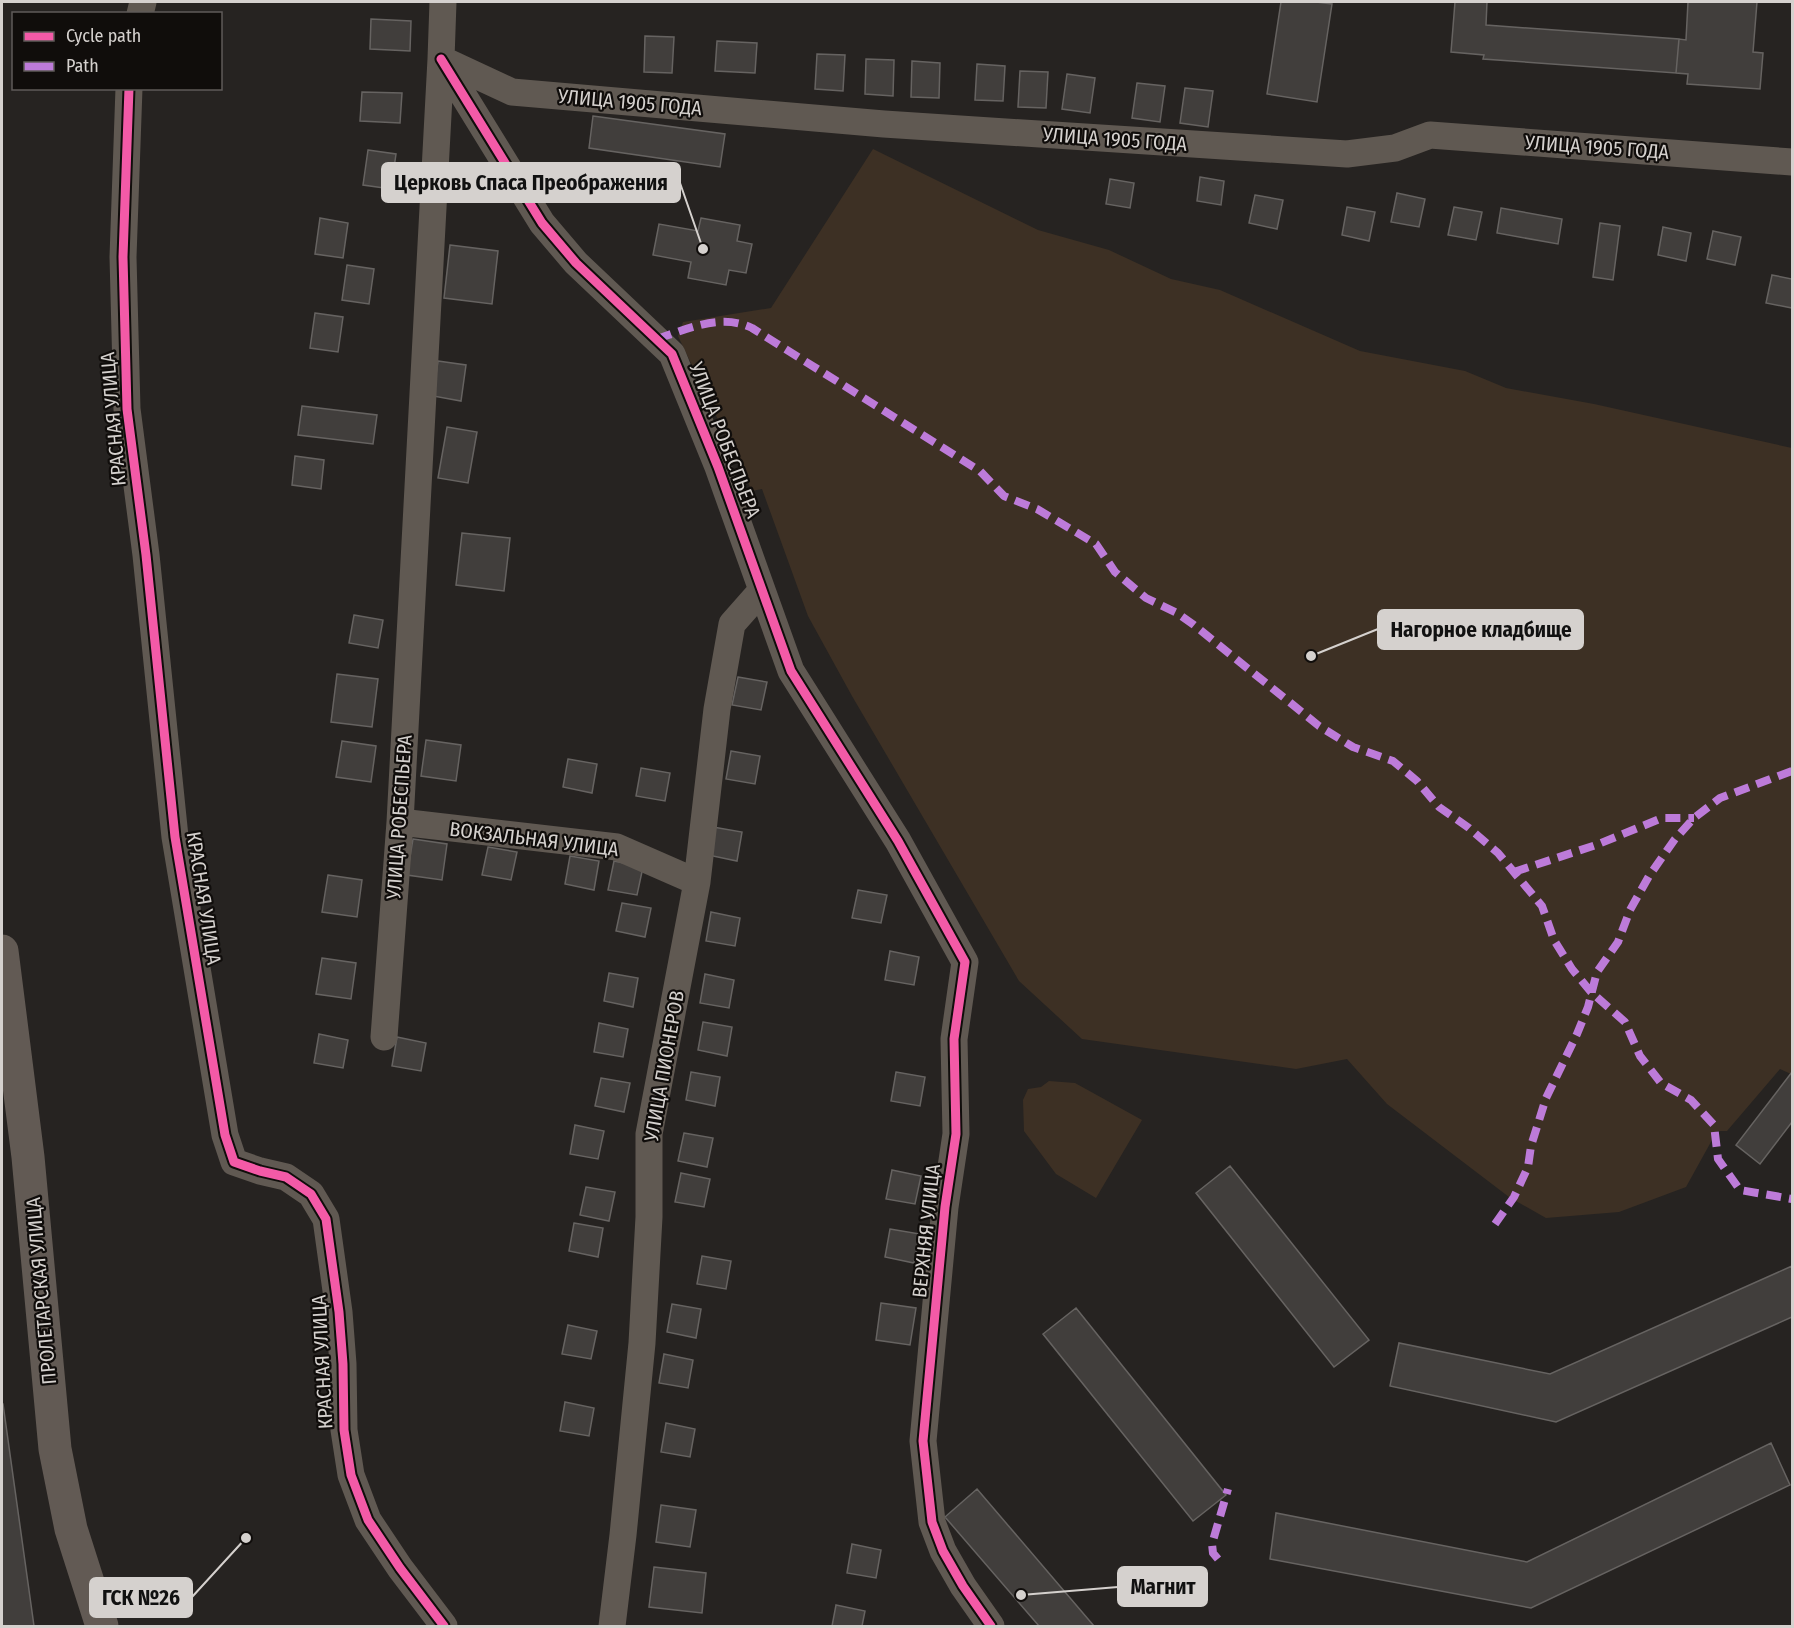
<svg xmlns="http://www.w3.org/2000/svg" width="1794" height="1628" font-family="'Fira Sans Condensed',sans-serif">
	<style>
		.green { fill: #3d3024 }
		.building { fill: #413e3c; stroke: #666361; stroke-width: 1.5 }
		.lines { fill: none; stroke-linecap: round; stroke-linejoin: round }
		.minor { stroke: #605952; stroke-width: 27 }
		.secondary { stroke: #625a54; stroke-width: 33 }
		.quiet { stroke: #bd7bd9; stroke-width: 8; stroke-dasharray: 15 8; stroke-linecap: butt }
		.cycleway-casing { stroke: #100d0b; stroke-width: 13 }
		.cycleway { stroke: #f35aa7; stroke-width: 9 }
		.labels { text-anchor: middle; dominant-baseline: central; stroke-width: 4.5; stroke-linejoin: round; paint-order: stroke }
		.street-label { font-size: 20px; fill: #d5d1ce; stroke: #100d0b }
		.leader { fill: none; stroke: #d5d1ce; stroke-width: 2 }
		.callout-dot { fill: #d5d1ce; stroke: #100d0b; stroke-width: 2 }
		.callout { fill: #d5d1ce; stroke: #d5d1ce; stroke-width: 2 }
		.callout-label { font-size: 21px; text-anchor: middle; font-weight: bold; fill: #111 }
	</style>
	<rect width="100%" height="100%" fill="#262321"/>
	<path class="green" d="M873,149L1038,230L1109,250L1171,279L1220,290L1360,351L1465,371L1506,388L1594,404L1792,448V1072L1791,1074L1780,1069L1727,1131H1717L1686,1187L1619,1212L1546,1218L1509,1197L1387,1104L1347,1059L1296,1069L1082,1039L1019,981L852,696L808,616L762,489L752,491L678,336L683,322L771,308Z
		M1049,1081L1075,1083L1142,1120L1096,1198L1056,1174L1024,1131L1023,1100L1028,1089L1041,1087Z"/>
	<path class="building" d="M1281,2H1316L1332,4L1317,102L1267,94Z
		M1455,2H1487L1486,25L1679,39L1676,73L1483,59L1484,55L1451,52Z
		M1688,2H1757L1753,52L1763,53L1760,89L1687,84L1688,74L1676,73L1679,39L1686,40Z
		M371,19L411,21L410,51L370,49Z
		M645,36L674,37L672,73L644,72Z
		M717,41L757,43L755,73L715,71Z
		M817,54L845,55L843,91L815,89Z
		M866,59L894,60L893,96L865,94Z
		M912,61L940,63L939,98L911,97Z
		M977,64L1005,66L1003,101L975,100Z
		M1020,71L1048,72L1046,108L1018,107Z
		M1067,74L1095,78L1090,113L1062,109Z
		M1137,83L1165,86L1160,122L1132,118Z
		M1185,88L1213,91L1208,127L1180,123Z
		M362,92L402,93L400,123L360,121Z
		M593,116L725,134L720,167L589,148Z
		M368,150L396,154L391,189L363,185Z
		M1200,177L1224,181L1221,205L1197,201Z
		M1110,179L1134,183L1130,208L1106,204Z
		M1397,193L1425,199L1419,227L1391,222Z
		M1255,195L1283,200L1277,229L1249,223Z
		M1347,207L1375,212L1369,241L1342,235Z
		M1454,207L1482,212L1476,240L1448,235Z
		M1501,208L1562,219L1558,244L1497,233Z
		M320,218L348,223L343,258L315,254Z
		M701,218L740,225L737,241L752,244L746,273L729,270L726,285L688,278L691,262L653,255L659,224L698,231Z
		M1600,223L1620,226L1613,280L1593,277Z
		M1663,227L1691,233L1686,261L1658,255Z
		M1713,231L1741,237L1735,265L1707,259Z
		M450,245L498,251L492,304L444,298Z
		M347,265L374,269L369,304L342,300Z
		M1772,275L1792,279V308L1766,303Z
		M315,313L343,317L338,352L310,348Z
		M438,361L466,365L461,401L433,396Z
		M302,406L377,415L373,444L298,435Z
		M447,427L477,432L468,483L438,478Z
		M295,456L324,460L321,489L292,485Z
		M462,533L510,538L504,591L456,585Z
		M354,615L383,620L378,648L349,643Z
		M337,674L378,679L372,727L331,722Z
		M738,677L767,682L761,710L732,705Z
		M426,740L461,745L456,781L421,776Z
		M342,741L376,746L371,782L336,777Z
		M731,751L760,756L755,784L726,779Z
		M568,759L597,764L592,793L563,787Z
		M641,768L670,773L665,801L636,796Z
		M713,827L742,832L737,861L708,855Z
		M413,839L447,844L442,880L407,875Z
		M488,847L517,852L511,880L482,875Z
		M570,856L599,861L594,890L565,884Z
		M614,861L643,867L637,895L608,890Z
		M328,875L362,880L357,917L322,912Z
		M858,890L887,895L881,923L852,918Z
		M622,903L651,908L645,937L616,931Z
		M711,912L740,918L735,946L706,941Z
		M890,951L919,957L914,985L885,980Z
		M322,958L356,963L351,999L316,994Z
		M609,973L638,978L633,1007L604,1001Z
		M705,974L734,980L729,1008L700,1003Z
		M703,1022L732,1027L727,1056L698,1050Z
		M599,1023L628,1029L623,1057L594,1052Z
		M319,1034L348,1040L343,1068L314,1063Z
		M397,1037L426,1043L421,1071L392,1066Z
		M691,1072L720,1077L715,1106L686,1100Z
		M896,1072L925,1077L920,1106L891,1101Z
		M1792,1072V1122L1760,1164L1736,1145Z
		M601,1078L630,1083L624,1112L595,1106Z
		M575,1125L604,1131L598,1159L570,1154Z
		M684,1133L713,1138L707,1167L678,1161Z
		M1230,1166L1369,1340L1334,1367L1196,1193Z
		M892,1170L921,1176L915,1204L886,1199Z
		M681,1173L710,1179L704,1207L675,1202Z
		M586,1187L615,1192L609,1221L580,1215Z
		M574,1223L603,1228L598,1257L569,1251Z
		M890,1229L920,1234L914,1263L885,1257Z
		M702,1256L731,1261L726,1289L697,1284Z
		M1792,1266V1317L1556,1422L1390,1386L1399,1343L1550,1374Z
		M881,1303L916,1308L910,1345L876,1340Z
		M672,1304L701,1309L696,1338L667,1332Z
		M1076,1308L1226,1495L1193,1521L1043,1334Z
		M568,1325L597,1331L591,1359L562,1354Z
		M664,1354L693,1360L688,1388L659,1383Z
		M565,1402L594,1408L589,1436L560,1431Z
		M2,1404H3L34,1626H2Z
		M666,1423L695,1429L690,1457L661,1452Z
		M1771,1443L1790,1485L1531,1608L1270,1559L1276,1513L1527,1562Z
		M977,1489L1094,1626H1039L945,1517Z
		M661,1505L696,1510L690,1547L656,1542Z
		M852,1544L881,1550L876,1578L847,1573Z
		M654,1567L706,1573L702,1613L649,1607Z
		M836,1605L865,1611L862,1626H832Z"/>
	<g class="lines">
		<path class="minor" d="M140,14L143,2
			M441,59L542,223L576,263L672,354L718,467L791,671L898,841L965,962L954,1039L956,1134L945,1207L923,1441L932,1522L943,1551L963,1586L991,1626
			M441,59L512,92L884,124L1347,154L1395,148L1430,135L1792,162
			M129,88L123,257L127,409L146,555L175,837L225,1135L234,1162L260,1171L286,1177L311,1194L326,1219L339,1312L343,1364L344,1430L351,1475L368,1520L400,1568L444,1626
			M400,822L617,847L697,882
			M384,1037L400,822L441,59L443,2
			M612,1626L623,1535L642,1343L649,1217V1134L697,882L717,709L732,624L762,590"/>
		<path class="secondary" d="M2,951L28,1157L55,1449L71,1529L102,1626"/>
		<path class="quiet" d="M657,339C687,329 721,313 752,328L980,471L1004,496L1037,509L1096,544L1115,572L1146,598L1177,613L1194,625L1319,726L1353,747L1393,761L1417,781L1439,807L1469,828L1498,853L1542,906L1554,940L1572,969L1591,992L1625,1022L1640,1056L1661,1083L1691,1100L1714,1125L1718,1159L1740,1190L1792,1199
			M1514,872L1596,845L1662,818H1694
			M1495,1224L1514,1197L1528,1167L1531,1146L1546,1098L1577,1034L1588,1007L1597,972L1618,942L1630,910L1649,876L1675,839L1694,818L1720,798L1792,771
			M1218,1559L1213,1553L1212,1544L1228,1489"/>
		<defs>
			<path id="cycleway" d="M441,59L542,223L576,263L672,354L718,467L791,671L898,841L965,962L954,1039L956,1134L945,1207L923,1441L932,1522L943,1551L963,1586L991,1626
				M129,88L123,257L127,409L146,555L175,837L225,1135L234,1162L260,1171L286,1177L311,1194L326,1219L339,1312L343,1364L344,1430L351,1475L368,1520L400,1568L444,1626"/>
		</defs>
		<use href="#cycleway" class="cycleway-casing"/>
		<use href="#cycleway" class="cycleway"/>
	</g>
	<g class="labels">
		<g class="street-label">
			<text transform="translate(630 102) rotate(5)">УЛИЦА 1905 ГОДА</text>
			<text transform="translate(1115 139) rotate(4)">УЛИЦА 1905 ГОДА</text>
			<text transform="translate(1597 147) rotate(4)">УЛИЦА 1905 ГОДА</text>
			<text transform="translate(113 419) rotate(-95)">КРАСНАЯ УЛИЦА</text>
			<text transform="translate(725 440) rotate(69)">УЛИЦА РОБЕСПЬЕРА</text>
			<text transform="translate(399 817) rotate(-86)">УЛИЦА РОБЕСПЬЕРА</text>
			<text transform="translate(534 839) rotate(7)">ВОКЗАЛЬНАЯ УЛИЦА</text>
			<text transform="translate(204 898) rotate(81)">КРАСНАЯ УЛИЦА</text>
			<text transform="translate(664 1066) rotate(-80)">УЛИЦА ПИОНЕРОВ</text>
			<text transform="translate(926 1231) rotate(-84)">ВЕРХНЯЯ УЛИЦА</text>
			<text transform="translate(41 1291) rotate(-95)">ПРОЛЕТАРСКАЯ УЛИЦА</text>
			<text transform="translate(322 1362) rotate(-93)">КРАСНАЯ УЛИЦА</text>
		</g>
	</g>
	<path class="leader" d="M703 249L680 183M1311 656L1378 629M1021 1595L1118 1587M246 1538L192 1597"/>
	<g class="callout-dot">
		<circle cx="703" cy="249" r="6"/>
		<circle cx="1311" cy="656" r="6"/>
		<circle cx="1021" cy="1595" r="6"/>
		<circle cx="246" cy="1538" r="6"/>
	</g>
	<g class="callout">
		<rect x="382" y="163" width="298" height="39" rx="6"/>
		<rect x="1378" y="610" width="205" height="39" rx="6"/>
		<rect x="1118" y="1567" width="89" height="39" rx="6"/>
		<rect x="90" y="1578" width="102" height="39" rx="6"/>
	</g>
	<g class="callout-label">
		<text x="531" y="190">Церковь Спаса Преображения</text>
		<text x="1481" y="637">Нагорное кладбище</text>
		<text x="1163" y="1594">Магнит</text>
		<text x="141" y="1605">ГСК №26</text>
	</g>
	<rect width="1794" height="1628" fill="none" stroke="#d5d1ce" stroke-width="6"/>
	<rect x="12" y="12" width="210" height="78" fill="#100d0b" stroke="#5f5b59" stroke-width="1.5"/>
	<rect x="24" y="32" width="30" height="9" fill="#f35aa7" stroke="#5f5b59" stroke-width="1.5"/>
	<text x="66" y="42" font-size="18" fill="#d5d1ce">Cycle path</text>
	<rect x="24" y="62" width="30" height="9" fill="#bd7bd9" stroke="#5f5b59" stroke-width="1.5"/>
	<text x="66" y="72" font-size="18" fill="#d5d1ce">Path</text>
</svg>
